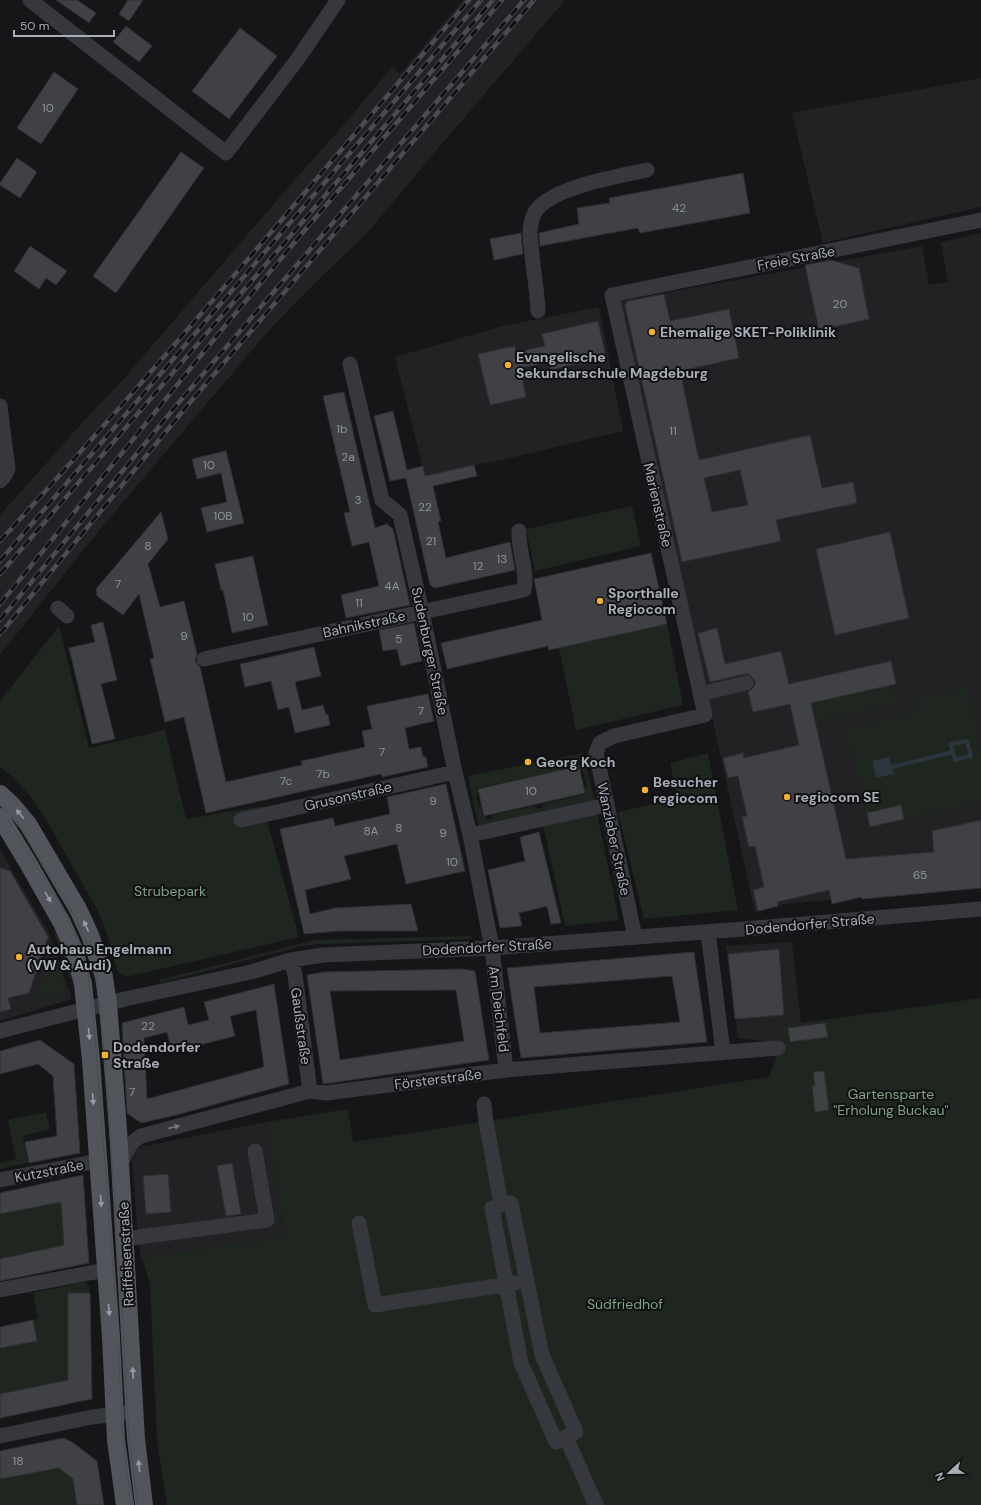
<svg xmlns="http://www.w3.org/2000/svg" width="981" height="1505" font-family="'DM Sans',sans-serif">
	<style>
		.built { fill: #222225 }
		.green { fill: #1e261f; fill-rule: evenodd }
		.water { fill: #2c353c }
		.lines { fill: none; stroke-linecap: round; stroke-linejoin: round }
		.stream { stroke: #2c353c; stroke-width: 4 }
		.building { fill: #404145; stroke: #303034; fill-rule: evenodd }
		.minor { stroke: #37383d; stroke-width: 15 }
		.major { stroke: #53555c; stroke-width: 18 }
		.tram { stroke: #4a4c52; stroke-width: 1 }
		.rail-casing { stroke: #4a4c52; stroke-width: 4.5 }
		.rail { stroke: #111113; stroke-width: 3; stroke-dasharray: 9; stroke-linecap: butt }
		.oneway { fill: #979ba6 }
		.oneway2 { fill: #757881 }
		.poi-dot { fill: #f2b134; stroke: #111113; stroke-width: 1.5 }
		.labels { text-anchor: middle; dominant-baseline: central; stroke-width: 4; stroke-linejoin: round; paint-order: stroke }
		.number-label { font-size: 12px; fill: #8e929b }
		.street-label { font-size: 14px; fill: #a8adb8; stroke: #111113 }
		.poi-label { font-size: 14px; font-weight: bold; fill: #a8adb8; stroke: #111113; text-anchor: start }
		.park-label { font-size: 14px; fill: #7fa381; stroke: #111113 }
	</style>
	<rect width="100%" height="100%" fill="#161618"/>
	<path class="built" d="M463,0H565L435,152L368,232L316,282L270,329L97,533L0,655V515L90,414L120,383L285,191L347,121L392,67L400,74Z
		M981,78V207L823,243L792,113Z
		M981,233V887L784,904L755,913L621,301L922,246L929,285L948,282L941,242Z
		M599,307L623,431L502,460L474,465L425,476L395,357L503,326Z
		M0,850L48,931L72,999L0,1021Z
		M792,942L801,1023L779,1025L781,1043L738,1038L726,946Z
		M266,1122L285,1237L141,1258L138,1237L132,1161L134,1153L141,1147Z"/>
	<path class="green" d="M632,506L641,546L535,571L526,529Z
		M667,624L683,705L576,730L559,648Z
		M59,626L89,748L165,730L186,819L263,806L299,937L126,977L118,972C112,953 108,932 99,914C89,893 76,874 65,853C47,821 31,789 0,767V701Z
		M893,685L898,704L816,722L811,703Z
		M967,687L981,749V802L870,827L846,729L918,712L915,698Z
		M583,753L595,802L479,828L468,776ZM579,766L581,771H583L587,787L584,788L586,794L543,804V807L536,809L535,806L493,815V819L487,820L486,816L483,817L481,806H478L476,794H478L477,788Z
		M708,753L738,910L644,919L618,812L678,798L670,763Z
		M597,813L619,920L565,926L543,824Z
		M52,929C65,942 69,962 73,979H70L62,952Z
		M471,936L472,939L319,944L302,946L160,983L159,980L315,940Z
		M54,947L66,992L39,1000L37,994Z
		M981,998V1505H167L157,1440L150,1285L145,1267L141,1258L285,1237L266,1122L348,1109L353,1142L769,1077L781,1043L779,1025L801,1023Z
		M46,1112L50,1129L23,1136L28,1163L0,1169V1163L16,1159L8,1120Z
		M61,1202L64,1245L0,1259V1214Z
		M85,1282L89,1286L90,1293H68V1380L0,1394V1348L37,1340L33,1320L38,1318L33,1293Z
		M59,1468L73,1479L77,1505H0V1479Z"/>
	<path class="water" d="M889,757L894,774L876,778L872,761Z"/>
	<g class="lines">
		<path class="stream" d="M967,741L971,756L955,760L951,744Z
			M892,767L953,752"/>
	</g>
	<path class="building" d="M56,0H77L96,13L89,23Z
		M128,0H143L129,21L119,14Z
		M126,26L152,46L139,62L113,42Z
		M240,28L277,56L229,119L192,91Z
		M54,72L78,89L41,144L17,128Z
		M181,152L204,168L116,293L93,276Z
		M17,158L37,172L20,198L0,185V183Z
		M743,173L750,213L640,233L638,228L540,246L539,233L579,224L577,208L610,203L609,198Z
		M521,233L523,254L494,260L490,239Z
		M30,246L67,271L56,285L46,278L39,289L14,271Z
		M831,260L859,268L869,319L819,330L805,265Z
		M664,294L670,321L729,309L739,358L680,371L699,460L810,435L822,488L853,482L857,503L776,520L781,541L682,562L625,305L628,301ZM740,470L748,505L712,512L704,478Z
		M598,321L606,357L551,370L549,362L520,368L526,397L490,405L478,354L515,346L516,352L545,346L542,334Z
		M344,392L375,528L387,524L393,529L410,605L346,618L341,595L379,586L369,542L352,546L344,513L350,512L323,396Z
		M393,411L407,470L423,466L425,476L474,465L477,476L433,486L441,521L438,522L446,558L510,542L515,570L435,588L430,585L406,478L390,481L374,416Z
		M226,451L244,523L207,532L201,508L227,502L221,473L197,479L192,459Z
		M161,512L168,539L148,564L160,607L184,601L197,654L195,661L200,667L226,782L302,765L301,761L365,747L362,731L372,729L367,706L428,694L434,721L405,728L409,749L421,747L423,757H426L428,767L382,777L381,774L206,813L184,717L165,722L150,659L154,658L139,594L123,615L97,596L96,589Z
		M890,532L909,618L835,635L816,549Z
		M651,553L667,624L549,650L548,646L447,669L441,643L542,620L534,579Z
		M253,556L268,625L232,633L223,590H221L215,564Z
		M103,622L117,680L101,684L115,739L92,744L69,648L95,642L91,625Z
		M414,623L422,661L401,666L397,649L383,651L379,630Z
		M717,628L725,664L781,651L789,684L891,661L896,684L811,703L846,859L934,852L932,831L981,820V888L862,899L861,897L832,904L829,890L777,902L778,906L758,911L753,890L764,887L755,846L749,847L742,817L747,816L738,776L728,778L723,758L743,753L744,758L799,745L790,704L753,712L748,692L752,689L755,685V681L752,677L748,674H744L710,682L698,633Z
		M314,647L321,676L295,682L302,710L323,705L326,715L328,714L330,725L295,733L289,707L278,710L271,681L245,687L240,664Z
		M579,766L585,793L484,816L478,789Z
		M446,784L465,871L406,884L397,844L344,856L351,879L305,890L310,914L335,908L411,904L418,931H340L304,934L280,829L333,818L335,826L390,814L387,797Z
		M901,805L904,819L870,827L867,813Z
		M539,832L561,923L551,924L547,906L519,913L522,926L500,928L488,870L525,861L520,837Z
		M0,868L10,871L48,937L29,993L8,998L11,1009L0,1012Z
		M779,949L784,1015L735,1019L728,954Z
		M694,952L707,1042L521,1058L507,968ZM672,976L680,1022L540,1033L534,987Z
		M462,969L475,971L489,1060L323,1084L307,975L324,972ZM456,990L464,1041L340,1060L330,991Z
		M274,984L289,1084L176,1115L141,1123L127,1113L122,1023L184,1007L188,1025L209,1020L204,1002ZM256,1010L264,1067L147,1099L144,1038L167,1032L172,1052L235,1036L230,1016Z
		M825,1023L828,1037L790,1042L788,1028Z
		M40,1040L74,1064L80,1153L29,1163L25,1142L57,1136L53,1076L38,1064L0,1074V1051Z
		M824,1071L829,1110L815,1112L812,1086H815L813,1072Z
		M232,1163L241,1214L226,1216L217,1166Z
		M168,1174L171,1212L146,1214L143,1176Z
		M83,1175L89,1263L0,1281V1259L64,1245L61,1202L0,1214V1193Z
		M68,1293H90L92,1399L0,1418V1394L68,1380Z
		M33,1320L37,1341L0,1348V1327Z
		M63,1438L72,1442L97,1461L104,1505H77L73,1479L59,1468L0,1479V1451Z"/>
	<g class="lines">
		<path class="minor" d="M30,0L226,153L297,60L338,0
			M538,311C537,285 531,258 530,232C530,227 532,218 534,214C546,188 620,176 647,170
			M350,364L382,500L400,515L422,612L455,772L470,835L492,948L506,1070
			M0,406L8,469L3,478L0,481
			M58,608L67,616
			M204,659L524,590C528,570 518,551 519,531
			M700,694L746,683
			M241,820L455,772
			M470,835L607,805
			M708,932L723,1052
			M635,937L596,753L600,743L614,736L705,715L612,295L981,220
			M291,960L295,975L310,1091
			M0,1031L125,999L251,972L291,960L323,955L492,948L744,929L981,909
			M484,1104L486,1122L501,1204L492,1208L521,1363L556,1442L566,1437L596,1505
			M120,1166C125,1154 130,1142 141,1136L310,1091L326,1093L506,1070L778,1048
			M0,1180L88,1163L98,1162
			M501,1204L511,1203L542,1355L576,1432L566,1437
			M359,1223L375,1305L515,1283
			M124,1239L267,1220L255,1151
			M0,1290L95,1272L106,1271
			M0,1436L92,1417L134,1412"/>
		<path class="major" d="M0,794L12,805L28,824L78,909L90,935L104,977L108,1004L118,1129L136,1439L144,1505
			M0,817L28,863L62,923L74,950L83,984L91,1060L111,1337L116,1440L125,1505"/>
		<path class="tram" d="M0,804L19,825L67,902L85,939L96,979L104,1048L123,1325L129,1439L138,1505
			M7,818L63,908L78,942L88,972L94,1024L116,1304
			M118,1340L122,1431L131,1505"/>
		<defs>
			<path id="rail" d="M0,541C161,365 314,181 469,0
				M0,561L481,0
				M0,574L493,0
				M0,604L215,338L304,231L502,0
				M0,620L180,401L524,0
				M0,634L187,406L534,0"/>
		</defs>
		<use href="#rail" class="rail-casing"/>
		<use href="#rail" class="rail"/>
	</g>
	<defs><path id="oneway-solid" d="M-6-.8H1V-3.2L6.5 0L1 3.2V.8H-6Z"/></defs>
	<g class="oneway">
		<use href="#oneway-solid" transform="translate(20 814) rotate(-130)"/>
		<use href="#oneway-solid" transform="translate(48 897) rotate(60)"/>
		<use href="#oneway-solid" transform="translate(86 926) rotate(-113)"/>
		<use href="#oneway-solid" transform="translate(89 1034) rotate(85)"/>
		<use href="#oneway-solid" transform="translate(93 1099) rotate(86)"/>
		<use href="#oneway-solid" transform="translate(101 1201) rotate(86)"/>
		<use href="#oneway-solid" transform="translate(109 1310) rotate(85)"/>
		<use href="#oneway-solid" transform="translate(133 1373) rotate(-93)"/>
		<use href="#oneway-solid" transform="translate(139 1466) rotate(-97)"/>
	</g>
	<use class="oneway2" href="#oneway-solid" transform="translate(174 1127) rotate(-14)"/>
	<g class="poi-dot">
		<circle cx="652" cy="332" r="4"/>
		<circle cx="508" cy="365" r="4"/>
		<circle cx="600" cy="601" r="4"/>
		<circle cx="528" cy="762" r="4"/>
		<circle cx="645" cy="790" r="4"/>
		<circle cx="787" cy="797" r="4"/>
		<circle cx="19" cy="957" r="4"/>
		<rect x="101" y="1051" width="8" height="8" rx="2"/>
	</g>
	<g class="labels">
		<g class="number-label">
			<text x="48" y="108">10</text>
			<text x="679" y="208">42</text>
			<text x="840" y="304">20</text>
			<text x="342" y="429">1b</text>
			<text x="673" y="431">11</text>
			<text x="348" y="457">2a</text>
			<text x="209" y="465">10</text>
			<text x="358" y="500">3</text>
			<text x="425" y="507">22</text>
			<text x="223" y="516">10B</text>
			<text x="431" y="541">21</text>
			<text x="148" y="546">8</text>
			<text x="502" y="559">13</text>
			<text x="478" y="566">12</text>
			<text x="118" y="584">7</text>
			<text x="392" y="586">4A</text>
			<text x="359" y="603">11</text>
			<text x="248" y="617">10</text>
			<text x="184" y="636">9</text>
			<text x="399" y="639">5</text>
			<text x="421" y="711">7</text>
			<text x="382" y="752">7</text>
			<text x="323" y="774">7b</text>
			<text x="286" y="781">7c</text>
			<text x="531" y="791">10</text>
			<text x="433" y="801">9</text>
			<text x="399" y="828">8</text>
			<text x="371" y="831">8A</text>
			<text x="443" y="833">9</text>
			<text x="452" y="862">10</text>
			<text x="920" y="875">65</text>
			<text x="148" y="1026">22</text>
			<text x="132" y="1092">7</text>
			<text x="18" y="1461">18</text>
		</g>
		<g class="street-label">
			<text transform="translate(796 258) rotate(-11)">Freie Straße</text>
			<text transform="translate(658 505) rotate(77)">Marienstraße</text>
			<text transform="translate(364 624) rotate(-12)">Bahnikstraße</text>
			<text transform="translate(430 651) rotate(78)">Sudenburger Straße</text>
			<text transform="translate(348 796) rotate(-13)">Grusonstraße</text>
			<text transform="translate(614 839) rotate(78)">Wanzleber Straße</text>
			<text transform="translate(810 924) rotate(-5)">Dodendorfer Straße</text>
			<text transform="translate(487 947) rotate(-3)">Dodendorfer Straße</text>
			<text transform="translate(499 1009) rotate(83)">Am Deichfeld</text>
			<text transform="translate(301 1026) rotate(82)">Gaußstraße</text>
			<text transform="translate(438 1079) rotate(-7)">Försterstraße</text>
			<text transform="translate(49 1171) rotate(-11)">Kutzstraße</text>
			<text transform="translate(126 1254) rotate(-93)">Raiffeisenstraße</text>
		</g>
		<g class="poi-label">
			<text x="660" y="332">Ehemalige SKET-Poliklinik</text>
			<text x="516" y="357">Evangelische<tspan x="516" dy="16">Sekundarschule Magdeburg</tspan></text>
			<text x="608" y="593">Sporthalle<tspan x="608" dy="16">Regiocom</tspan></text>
			<text x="536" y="762">Georg Koch</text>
			<text x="653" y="782">Besucher<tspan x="653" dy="16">regiocom</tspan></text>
			<text x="795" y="797">regiocom SE</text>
			<text x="27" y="949">Autohaus Engelmann<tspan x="27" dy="16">(VW &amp; Audi)</tspan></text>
			<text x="113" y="1047">Dodendorfer<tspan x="113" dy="16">Straße</tspan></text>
		</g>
		<g class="park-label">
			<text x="170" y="891">Strubepark</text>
			<text x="891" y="1094">Gartensparte<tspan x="891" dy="16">"Erholung Buckau"</tspan></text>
			<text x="625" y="1304">Südfriedhof</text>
		</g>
	</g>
	<g transform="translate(949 1473) rotate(248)" stroke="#111113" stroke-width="3" paint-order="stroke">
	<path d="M0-3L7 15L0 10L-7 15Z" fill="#a8adb8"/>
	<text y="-6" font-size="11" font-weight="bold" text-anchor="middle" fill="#a8adb8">N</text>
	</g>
	<path d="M14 30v6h100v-6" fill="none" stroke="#a8adb8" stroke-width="2"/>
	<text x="20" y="30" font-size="12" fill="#a8adb8" stroke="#111113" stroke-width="3" paint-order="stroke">50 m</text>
</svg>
